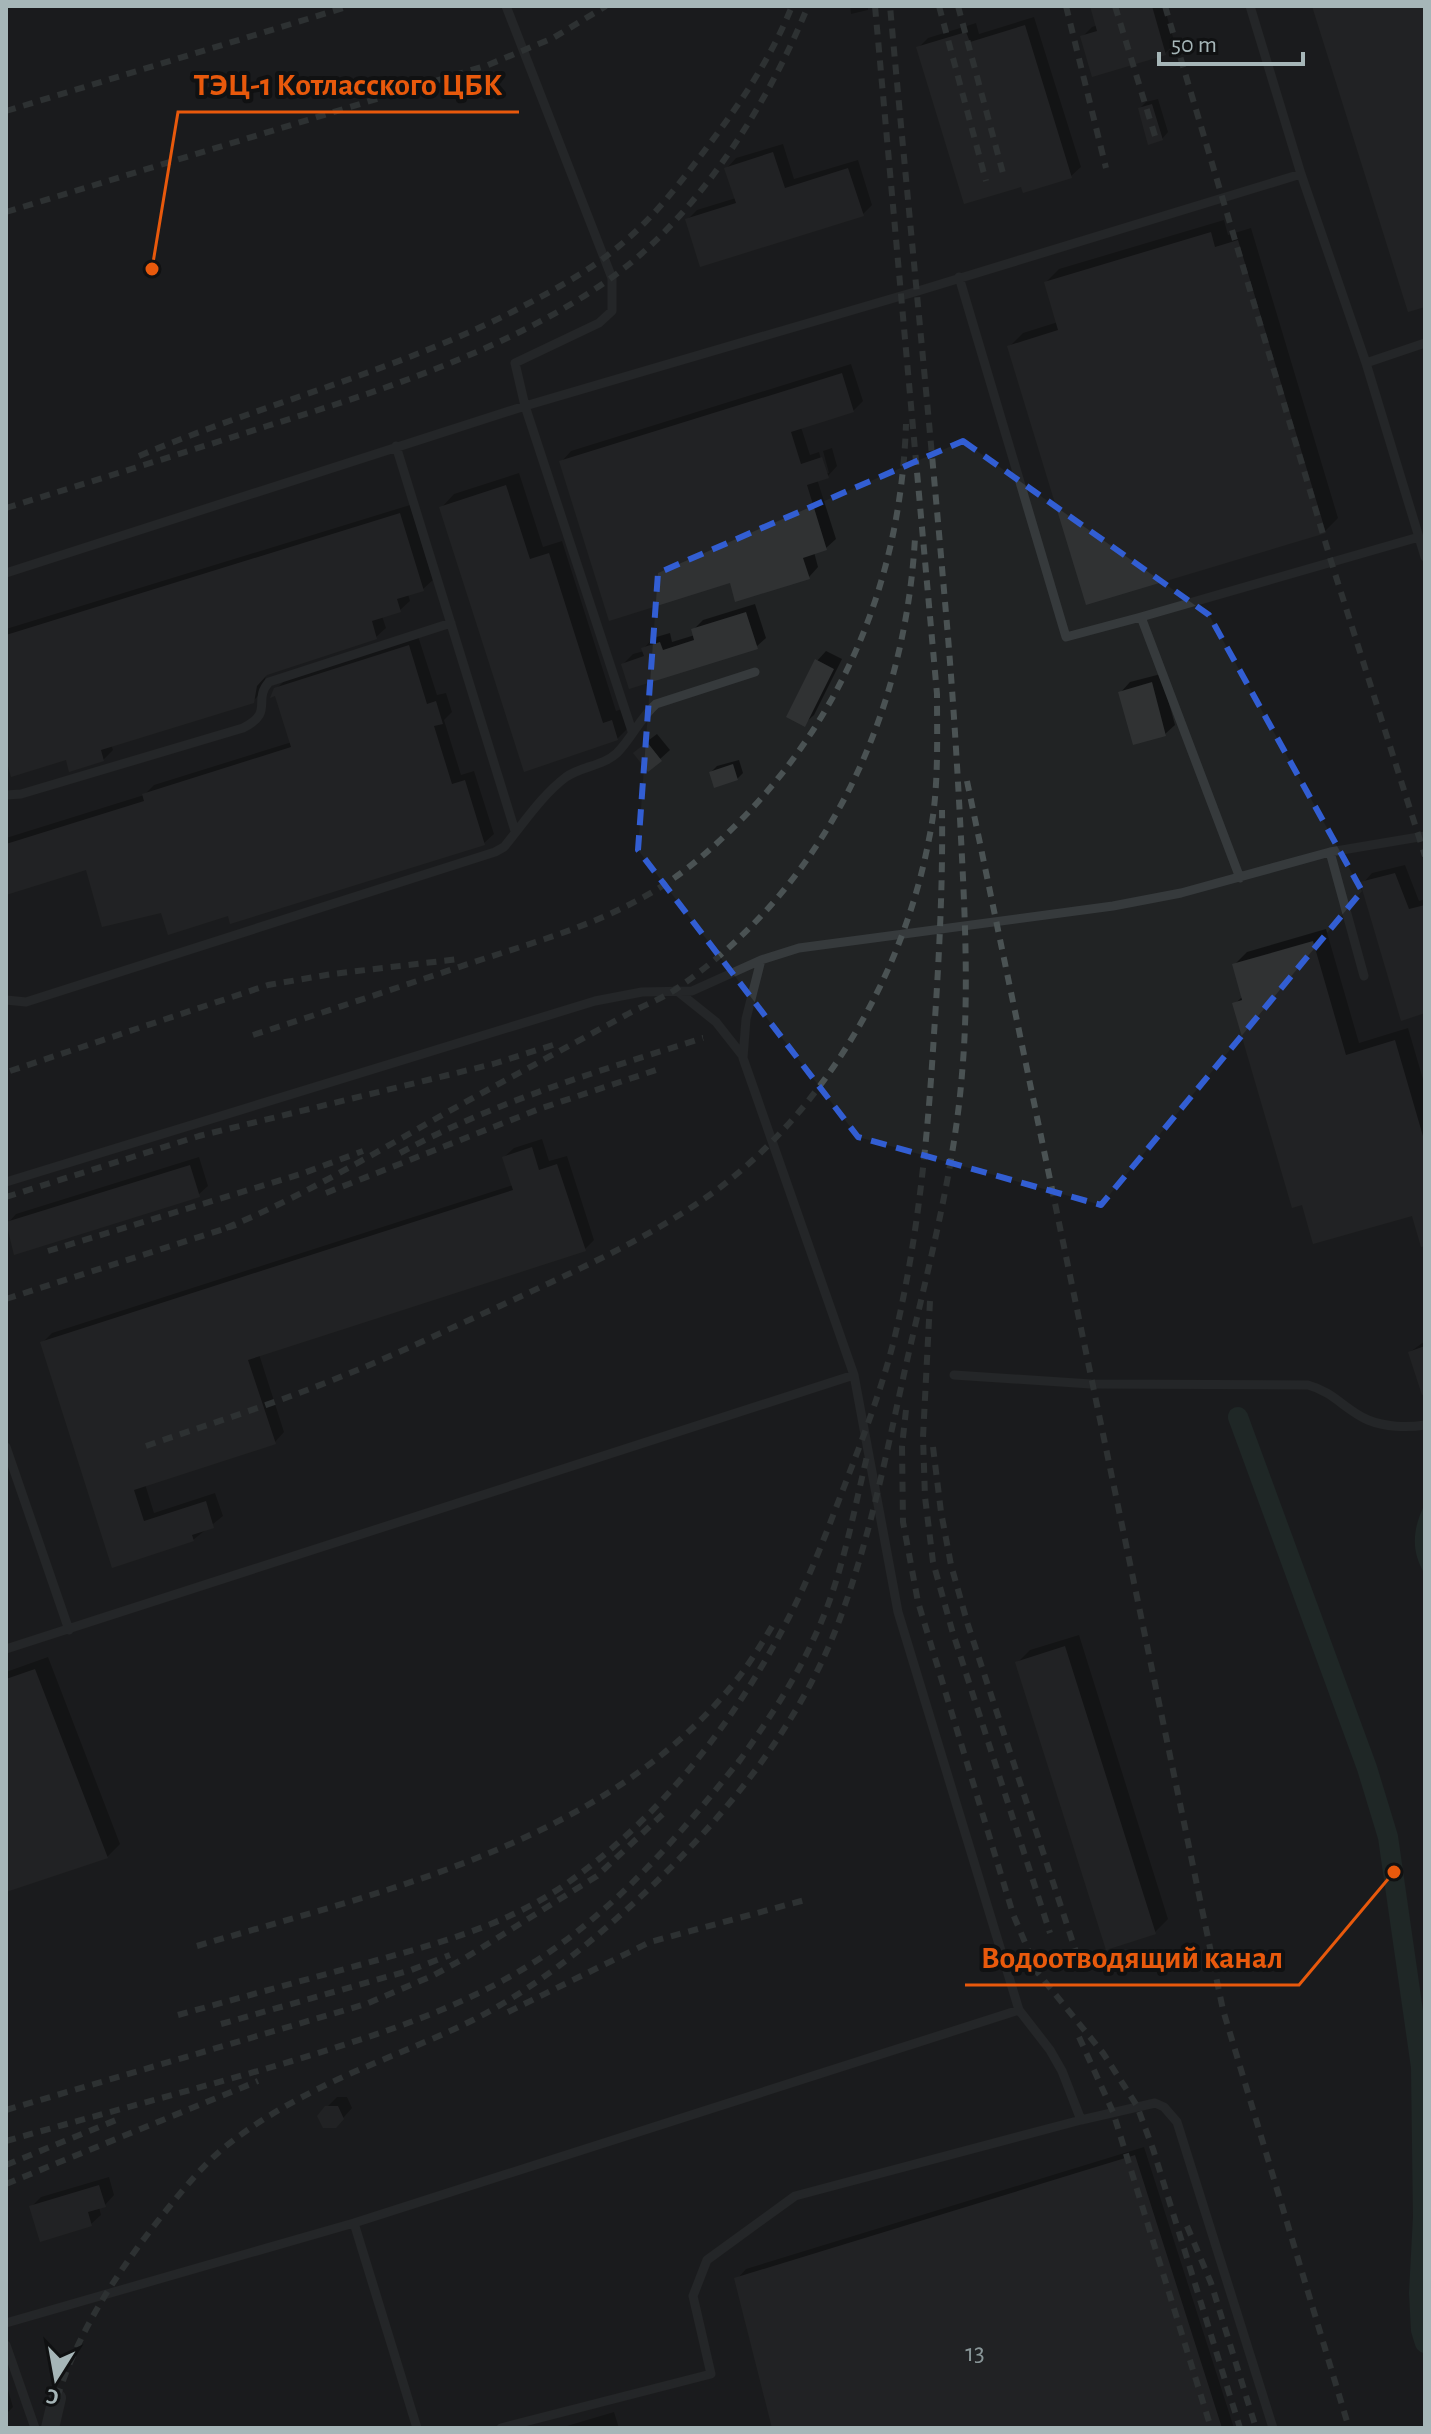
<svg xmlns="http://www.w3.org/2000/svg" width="1431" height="2434" font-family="'Alegreya Sans',sans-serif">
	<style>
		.built { fill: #212324 }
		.water { fill: #2a3c39 }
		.shadow { fill: #0007 }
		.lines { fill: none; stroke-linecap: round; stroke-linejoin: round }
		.canal { stroke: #2a3c39; stroke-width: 20 }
		.building { fill: #303233 }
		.service { stroke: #363a3c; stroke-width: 9 }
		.minor { stroke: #363a3c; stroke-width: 18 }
		.rail { stroke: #4a5253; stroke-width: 6; stroke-dasharray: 10 8; stroke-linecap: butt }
		.marked { fill: none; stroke: #325ed3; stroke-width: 6; stroke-dasharray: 16 10; stroke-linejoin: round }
		.labels { text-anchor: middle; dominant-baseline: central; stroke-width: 8; stroke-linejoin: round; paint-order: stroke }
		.number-label { font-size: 26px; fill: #889597 }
		.leader { fill: none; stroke: #e8590c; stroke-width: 3 }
		.callout-dot { fill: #e8590c; stroke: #101112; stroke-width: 3 }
		.callout-label { font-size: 32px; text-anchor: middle; font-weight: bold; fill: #e8590c; stroke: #101112; stroke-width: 8; stroke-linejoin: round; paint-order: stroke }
	</style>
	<rect width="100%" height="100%" fill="#151617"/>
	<path class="built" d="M6,6H1425V2428H6Z"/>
	<path class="water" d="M1425,1504V1574C1410,1551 1413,1527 1425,1504Z"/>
	<path class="shadow" d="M850,6H868V10L851,14Z
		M1092,6H1164L1175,44L1165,53L1082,37L1092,27L1098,25Z
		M1034,17L1081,167L1071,176L918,48L928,38L976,23L979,34Z
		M1158,99L1168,132L1162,139L1140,108L1146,102Z
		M783,144L794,179L858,160L872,205L863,214L687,220L697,210L736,198L727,168L736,158Z
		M1224,220L1228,235L1251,228L1338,518L1325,531L1010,346L1023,333L1058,322L1046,282L1059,269Z
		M851,364L863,401L853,411L801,427L810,455L819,452L825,473H829L823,451L832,448L837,466L828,476L817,479L836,539L826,548L814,552L818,567L809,577L731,581L562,461L571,451Z
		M519,473L543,547L562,541L616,711L625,708L629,727L616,740L441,508L454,494Z
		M410,505L433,580L423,589L408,594L410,601L400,610L382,616L386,628L376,637L266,674L263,691L253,701L111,744L113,750L103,760L6,753V629Z
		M755,604L766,638L756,647L623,664L633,654L644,651V648L653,638L670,633L672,642L695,635L693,630L703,620Z
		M418,636L437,695L446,693L452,712L444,720L461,775L474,771L494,834L484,843L229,914L163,911L88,867L6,893V838L144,795L154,785L292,742L275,690L286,679Z
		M826,651L842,659L814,715L804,724L817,661Z
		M1161,674L1175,725L1165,734L1121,692L1130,682Z
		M657,734L670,750L660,759L645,743Z
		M739,760L743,773L737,779L711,772L717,766Z
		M1405,865L1419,901L1425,899V1011L1363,883L1372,873Z
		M1326,929L1359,1043L1408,1028L1425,1086V1231L1413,1213L1235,1004L1243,996L1234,965L1247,952Z
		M542,1139L549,1161L567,1156L594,1240L585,1249L259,1354L284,1432L275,1442L145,1484L154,1513L215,1493L223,1516L193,1540L113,1565L42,1343L52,1333L513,1185L504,1157L514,1148Z
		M199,1157L208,1186L198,1195L7,1224L16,1214Z
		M1425,1341V1398L1410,1352Z
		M1079,1635L1168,1919L1155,1932L1017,1663L1030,1650Z
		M48,1657L120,1844L107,1857L6,1890V1672Z
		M337,2097H347L352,2108L336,2126L327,2107Z
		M1144,2147L1234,2428H774L737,2279L746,2269Z
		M109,2177L114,2195L105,2205L99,2207L101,2215L91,2224L31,2207L41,2197Z
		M6,2390H8L13,2407L6,2414Z
		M614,2412L619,2428H560Z"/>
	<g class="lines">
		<path class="canal" d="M1238,1417L1367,1768L1388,1837L1421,2067L1423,2217L1419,2293L1421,2330L1425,2343"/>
	</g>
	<path class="building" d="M1090,6H1152L1166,55L1092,77L1080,36L1097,31Z
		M1312,6H1425V307L1408,312Z
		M1025,25L1072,178L1023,193L1021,187L964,204L916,47L966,32L970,42Z
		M1152,104L1163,140L1148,145L1138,108Z
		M773,152L785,188L848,168L864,216L700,267L685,219L736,203L724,168Z
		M1211,232L1215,247L1238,240L1326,533L1086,605L1007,346L1058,330L1044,282Z
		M842,373L854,412L791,432L801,464L822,457L829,478L807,485L827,550L803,558L810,579L735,602L730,583L609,621L559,461Z
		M506,485L530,559L549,553L603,723L612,720L618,740L524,772L439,507Z
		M400,513L424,591L397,599L401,612L372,621L377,639L267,675L257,686L254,703L101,750L104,761L69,772L66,760L11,777L6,759V635Z
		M746,612L758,649L629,689L621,664L644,656L641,648L660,642L663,650L694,640L691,629Z
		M409,645L427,704L436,701L443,724L434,726L452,784L465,780L485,845L230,924L228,916L168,935L161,913L102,927L86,870L6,895V844L144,801L142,794L291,747L275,696L270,698L274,688Z
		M815,659L834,669L805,727L786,717Z
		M1152,682L1166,736L1133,745L1118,692Z
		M647,742L662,761L648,772L633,753Z
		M733,764L738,780L714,788L709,772Z
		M1395,873L1409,909L1425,905V1013L1401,1021L1360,882Z
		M1313,941L1346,1055L1395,1040L1425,1143V1246L1421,1247L1412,1216L1313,1244L1302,1205L1292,1208L1232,1003L1242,1000L1232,964Z
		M532,1147L539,1170L557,1164L586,1251L248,1360L276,1444L134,1490L144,1521L206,1501L214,1528L192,1535L194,1541L112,1568L40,1342L513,1190L502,1157Z
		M190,1165L200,1197L14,1255L6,1222Z
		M1425,1346V1394L1422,1395L1408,1352Z
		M1065,1646L1156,1934L1106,1950L1015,1662Z
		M35,1669L108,1858L6,1892V1679Z
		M325,2106H338L344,2119L336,2128H323L317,2116Z
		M1135,2155L1222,2428H772L734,2278Z
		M99,2185L106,2207L88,2212L92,2226L40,2242L29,2206Z"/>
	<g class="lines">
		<path class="service" d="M506,6L612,278V311L599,323L515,363L525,406L632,731
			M1250,6L1301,174L1366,363L1425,557
			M959,277L1066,637L1141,617
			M1366,363L1425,343
			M396,446L515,831
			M6,573L525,406L918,291L1301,174
			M6,795L21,794L243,728C275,712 252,701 269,682L451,623
			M1330,852L1364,976
			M1240,878L1141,617L1419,537
			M761,960L746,1019L743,1058L854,1375L898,1612L1019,2010L1050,2050L1062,2071L1081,2120L1155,2103L1164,2107L1177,2122L1273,2428
			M676,990L716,1022L742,1055
			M6,1000L26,1002L495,852L504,847C523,824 542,795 566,777C582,766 603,766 617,753C632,738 640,718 656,704L755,672
			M6,1182L595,1001L642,992L692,991L761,960L799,948L1113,906L1181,893L1330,852L1425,836
			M954,1375L1091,1384L1308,1385C1334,1392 1345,1410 1368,1420C1385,1427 1407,1428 1425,1425
			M6,1447L69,1630
			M6,1649L854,1375
			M354,2223L417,2428
			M6,2323L354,2223L1019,2010
			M6,2345L35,2428
			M501,2428L711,2374L693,2296L707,2260L795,2196L1081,2120"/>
		<path class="minor" d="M50,2428L57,2398"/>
		<path class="rail" d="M939,6L986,181
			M958,6L1004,177
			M1066,6L1106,168
			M1115,6L1155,136
			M1165,6L1331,561L1425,856
			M6,111L350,6
			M6,212L488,65L553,38L606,6
			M139,456C262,404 393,372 512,312C552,291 591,271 625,241C657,214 683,179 708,146C742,101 771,58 792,6
			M6,508C93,481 180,454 267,426C381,391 513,348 611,278C698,216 768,104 808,6
			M967,781L1223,2010L1349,2428
			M253,1035C328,1011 402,986 477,961C532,943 589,927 640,899C678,879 710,851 740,821C846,713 901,576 906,424
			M10,1071L268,985L332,974L459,959
			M400,1153C496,1101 599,1071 703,1038
			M326,1193L539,1109L656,1070
			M6,1197L199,1136L493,1064L553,1045
			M226,1228C316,1191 397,1139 482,1093C530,1067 578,1041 626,1015C643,1005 663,999 679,987C827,884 905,715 915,538
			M48,1251L301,1174L363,1151
			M6,1299L236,1225
			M930,1301L923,1437L925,1497L933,1562L952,1630L1050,1933
			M906,1410L902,1446L903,1522L918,1602L1013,1914L1038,1973L1103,2053L1123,2084L1137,2106L1153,2149L1240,2428
			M146,1446C212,1423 280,1402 345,1375C398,1354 448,1329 500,1306C575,1271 651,1238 718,1189C827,1107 904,972 929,839C939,792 937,742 937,694L875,6
			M933,1447L941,1512L951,1565L968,1625L1078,1958
			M738,1763C766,1723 795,1681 815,1636C842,1579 853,1514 868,1452
			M197,1946C383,1891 600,1844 730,1688C747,1668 761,1645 774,1623
			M508,2012L650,1942L805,1900
			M178,2015C239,1998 301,1981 363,1964C432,1945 503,1927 563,1886C659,1820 735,1722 788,1619C810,1577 827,1531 844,1487C864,1435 885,1381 897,1327C919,1230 928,1133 934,1034C939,959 943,885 942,810
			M221,2024L411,1970L450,1955
			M1079,2037L1113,2112L1211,2428
			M6,2110L366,2004L432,1976L465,1958L597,1876L664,1813
			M6,2141C101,2114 197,2089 292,2061C380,2034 465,2008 542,1957C622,1904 684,1830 743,1756
			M6,2165L121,2118
			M6,2184L258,2081
			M1187,2226L1211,2283L1256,2428
			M57,2398C80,2326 122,2265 169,2207C187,2185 204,2164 226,2146C251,2126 279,2109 308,2094C361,2066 419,2047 473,2020C514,1999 553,1972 588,1943C688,1860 788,1751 836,1629C868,1547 885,1460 904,1374C926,1275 954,1175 962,1074C969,995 965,916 961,838C957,759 952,680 945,602C928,403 908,205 890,6"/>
	</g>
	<path d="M0 0H1431V2434H0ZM963,441L1209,615L1362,891L1101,1205L858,1137L638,850L658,573Z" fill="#151617" fill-opacity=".55" fill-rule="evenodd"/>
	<path class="marked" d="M963,441L1209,615L1362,891L1101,1205L858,1137L638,850L658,573Z"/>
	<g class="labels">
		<g class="number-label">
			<text x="975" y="2353">13</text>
		</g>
	</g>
	<path class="leader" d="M152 269L178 112H519M1394 1872L1299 1985H965"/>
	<g class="callout-dot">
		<circle cx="152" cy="269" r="8"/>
		<circle cx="1394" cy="1872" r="8"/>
	</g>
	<g class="callout-label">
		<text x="348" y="95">ТЭЦ-1 Котласского ЦБК</text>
		<text x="1132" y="1968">Водоотводящий канал</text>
	</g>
	<rect width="1431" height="2434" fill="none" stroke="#a6b6b8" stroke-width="16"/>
	<g transform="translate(56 2378) rotate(191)" stroke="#101112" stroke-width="6" paint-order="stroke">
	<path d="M0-6L14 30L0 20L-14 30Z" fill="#a6b6b8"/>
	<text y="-12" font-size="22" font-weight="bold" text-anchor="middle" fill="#a6b6b8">С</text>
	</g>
	<path d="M1159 52v12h144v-12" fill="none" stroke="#a6b6b8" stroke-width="4"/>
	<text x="1171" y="52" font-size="24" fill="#a6b6b8" stroke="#101112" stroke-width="6" paint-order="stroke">50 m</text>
</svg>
